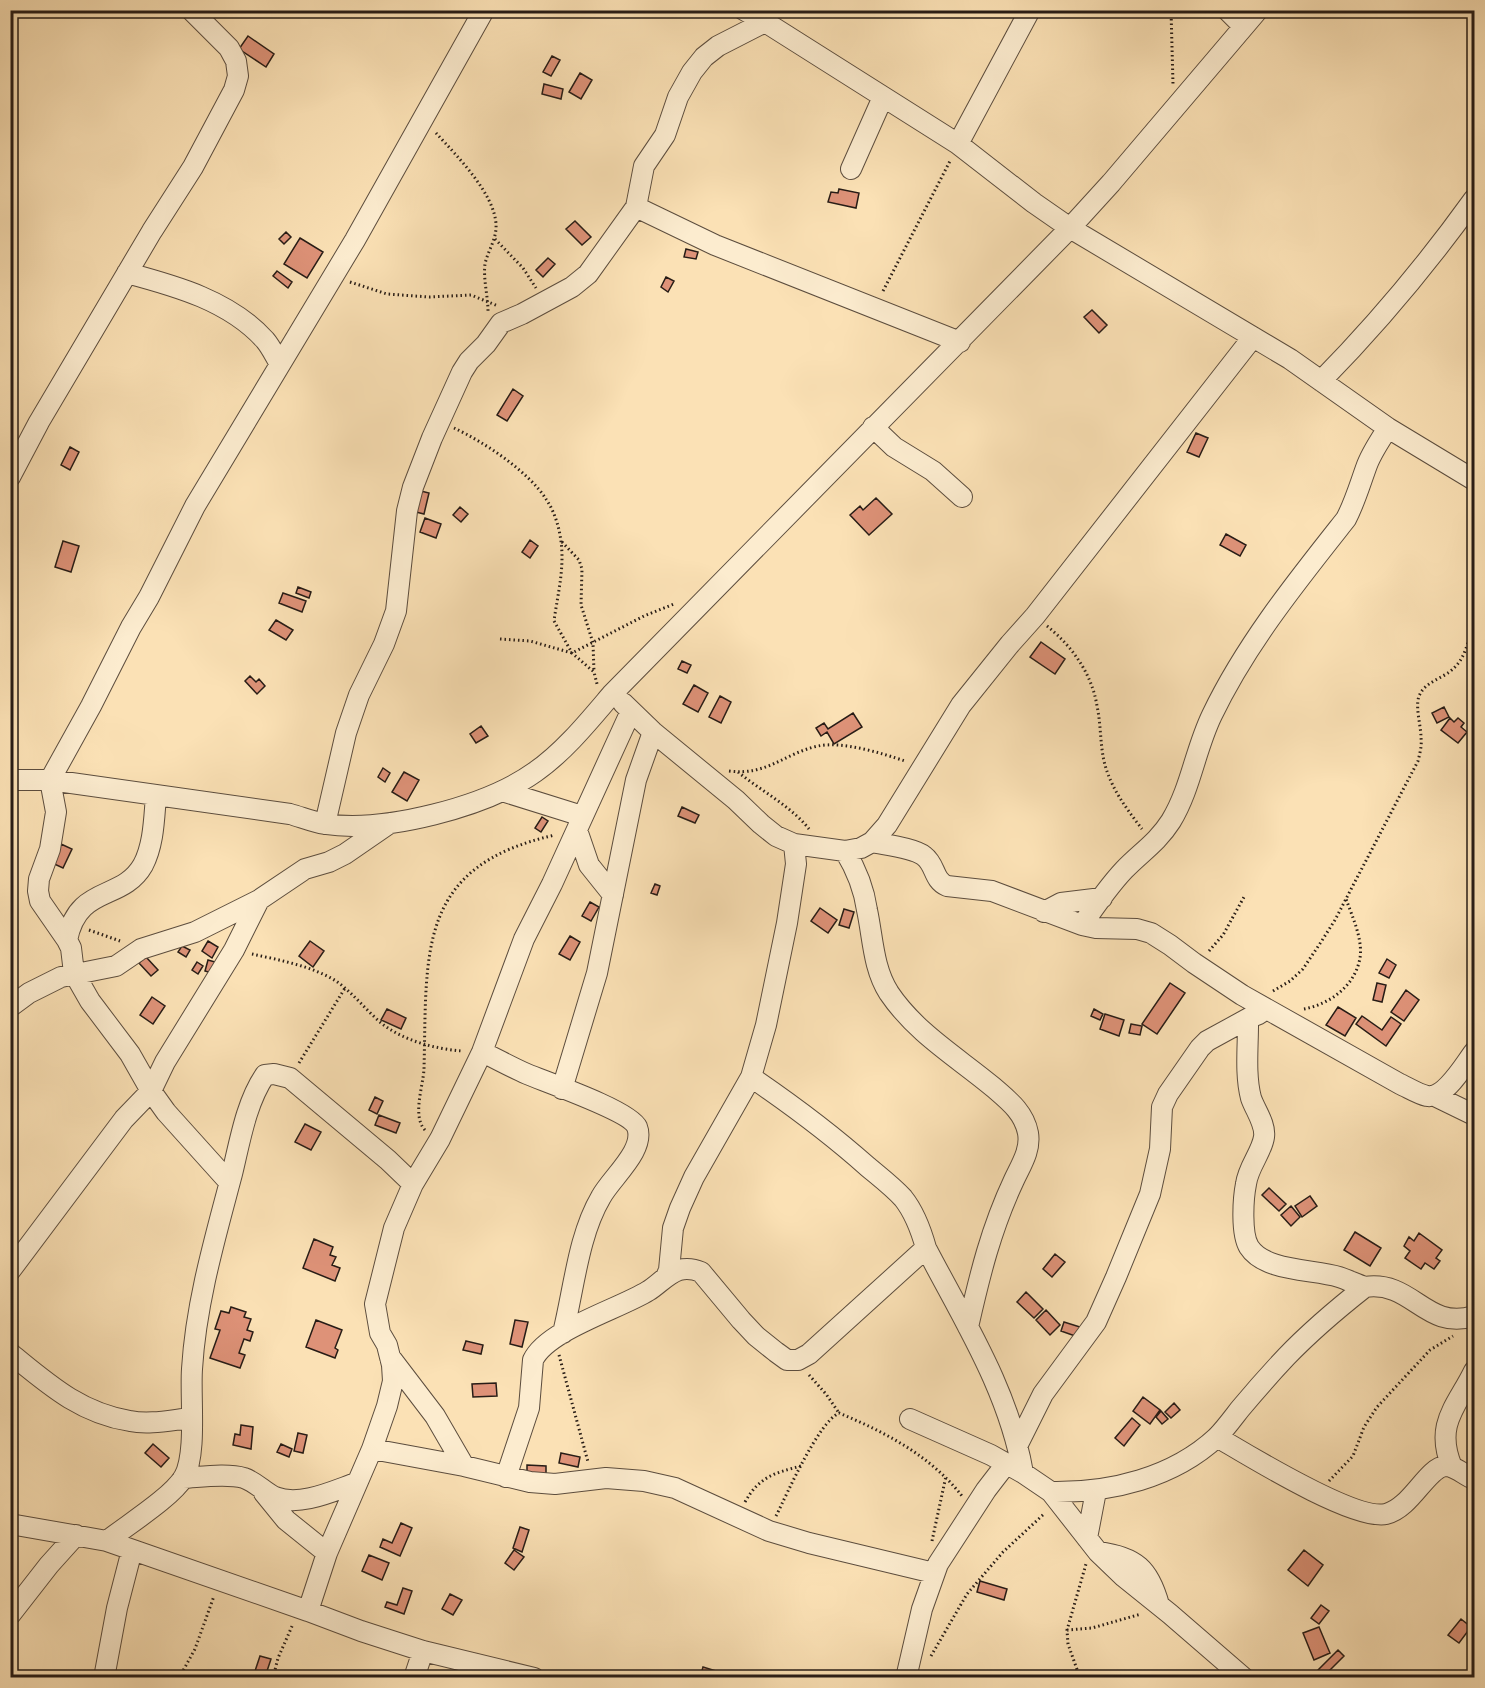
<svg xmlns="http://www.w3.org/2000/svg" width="1485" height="1688" font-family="Cardo,serif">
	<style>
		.building { fill: #de9278; stroke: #271c16; stroke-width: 1.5 }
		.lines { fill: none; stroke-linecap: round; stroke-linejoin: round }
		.minor-casing { stroke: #5c4d3e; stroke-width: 22 }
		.path { stroke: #271c16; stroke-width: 3; stroke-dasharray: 1.5 3; stroke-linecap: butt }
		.minor { stroke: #fceccf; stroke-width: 20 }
	</style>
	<rect width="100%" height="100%" fill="#fbe1b5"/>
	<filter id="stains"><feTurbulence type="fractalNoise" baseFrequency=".00333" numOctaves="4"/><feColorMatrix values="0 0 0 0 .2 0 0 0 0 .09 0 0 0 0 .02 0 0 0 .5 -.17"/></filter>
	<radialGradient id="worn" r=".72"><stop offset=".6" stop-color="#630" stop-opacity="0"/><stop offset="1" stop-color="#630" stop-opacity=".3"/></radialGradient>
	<path class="building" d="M248,36L274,54L266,67L239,49Z
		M552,56L560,60L551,76L543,72Z
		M580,73L592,80L581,99L569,92Z
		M544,84L563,89L561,99L542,94Z
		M839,189L859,193L856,208L828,202L831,192L838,193Z
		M575,221L591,237L582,245L566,229Z
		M286,232L291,237L284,244L279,239Z
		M300,238L323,252L307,278L284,264Z
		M686,249L698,252L696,259L684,257Z
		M548,258L555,264L543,277L536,270Z
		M277,271L292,282L288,288L273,276Z
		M666,277L674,281L668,292L661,287Z
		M1092,310L1107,325L1099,333L1084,317Z
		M513,389L523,396L507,421L497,415Z
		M1196,433L1208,438L1199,457L1187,452Z
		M70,447L79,452L70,470L61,465Z
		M417,490L429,493L424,514L412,511Z
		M876,498L892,514L869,535L850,515L860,506L863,510Z
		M460,507L468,514L461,522L453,515Z
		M425,518L441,524L436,538L420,532Z
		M1226,534L1246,545L1240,556L1220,545Z
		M530,540L538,546L530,558L522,552Z
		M63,541L79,546L71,572L55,567Z
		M298,587L311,592L309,598L296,593Z
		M283,593L306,601L302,612L279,603Z
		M276,620L293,630L286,640L269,630Z
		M1041,642L1065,659L1055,674L1030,657Z
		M682,661L691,665L687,673L678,669Z
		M250,676L256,682L259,679L265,686L257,694L245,681Z
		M694,685L708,693L698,712L683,704Z
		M720,696L731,702L721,723L709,717Z
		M1444,707L1449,717L1437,723L1432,713Z
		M853,713L862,727L834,744L827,732L821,736L816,728L824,723L828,729Z
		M1450,718L1454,722L1458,718L1464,723L1461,727L1467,732L1458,743L1441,730Z
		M481,726L488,736L476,743L470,734Z
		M383,768L390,773L385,782L378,777Z
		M404,772L419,780L407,801L392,792Z
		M682,807L699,815L695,823L678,816Z
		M542,817L548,821L541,832L535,828Z
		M61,844L72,849L63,868L52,863Z
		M655,884L660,886L657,895L651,893Z
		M590,902L599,907L591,921L582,916Z
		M820,908L837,920L828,933L811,921Z
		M844,909L854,912L849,928L839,925Z
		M570,936L580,942L570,960L559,954Z
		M208,941L218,947L212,958L202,951Z
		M310,941L324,951L313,967L299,956Z
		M182,946L190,950L186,957L178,952Z
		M146,957L158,970L151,976L139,963Z
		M1387,959L1396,965L1389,978L1379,973Z
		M208,960L215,962L212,973L205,971Z
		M197,962L203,966L198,974L192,970Z
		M1170,983L1185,993L1157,1034L1142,1024Z
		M1377,983L1386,985L1382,1002L1373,1000Z
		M1406,990L1419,1000L1404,1021L1391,1012Z
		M152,997L165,1006L153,1024L140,1015Z
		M1338,1007L1356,1018L1345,1036L1326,1025Z
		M387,1009L406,1018L401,1029L381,1020Z
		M1094,1009L1103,1014L1100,1020L1091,1016Z
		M1105,1014L1124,1020L1119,1036L1100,1029Z
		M1362,1016L1382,1030L1391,1017L1401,1024L1386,1046L1356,1024Z
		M1131,1024L1142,1026L1140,1035L1129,1033Z
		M375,1097L383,1101L377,1114L369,1110Z
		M379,1115L400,1123L396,1133L375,1125Z
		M305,1124L321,1132L311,1150L295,1142Z
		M1269,1188L1286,1204L1279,1211L1262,1195Z
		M1310,1196L1317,1206L1302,1217L1295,1206Z
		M1291,1206L1300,1217L1291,1226L1281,1215Z
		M1355,1232L1381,1248L1370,1266L1344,1250Z
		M1419,1233L1442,1250L1436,1258L1440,1261L1434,1269L1425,1263L1421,1269L1405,1258L1410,1251L1404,1246L1409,1237L1414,1241Z
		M314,1239L333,1247L330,1255L336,1257L332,1265L340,1268L335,1281L303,1268Z
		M1055,1254L1065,1262L1052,1277L1043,1269Z
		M1026,1292L1043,1309L1034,1318L1017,1302Z
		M231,1307L246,1312L244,1317L251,1319L247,1330L253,1332L250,1341L244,1339L239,1353L245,1355L240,1368L210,1358L220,1330L215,1329L221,1311L229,1313Z
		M1046,1310L1060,1325L1050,1335L1036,1320Z
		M316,1320L342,1330L335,1348L338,1350L335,1358L306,1347Z
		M515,1320L528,1322L522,1347L510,1344Z
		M1064,1322L1080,1327L1078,1337L1061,1331Z
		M466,1341L483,1345L481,1354L463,1350Z
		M496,1383L497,1396L473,1397L472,1384Z
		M1143,1397L1160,1410L1150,1424L1133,1411Z
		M1174,1403L1180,1410L1171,1418L1165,1412Z
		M1161,1411L1168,1419L1162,1424L1156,1417Z
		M1132,1418L1140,1425L1124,1446L1115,1438Z
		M241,1425L253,1427L251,1449L233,1445L235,1434L240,1435Z
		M298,1433L307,1435L303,1453L294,1451Z
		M153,1444L169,1458L161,1467L145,1453Z
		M281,1444L292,1449L289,1457L277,1452Z
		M561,1453L580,1457L578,1467L559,1463Z
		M527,1465L546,1466V1475L527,1474Z
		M401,1523L412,1528L400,1556L380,1547L383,1539L392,1543Z
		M520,1527L529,1530L522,1552L513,1548Z
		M514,1550L524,1557L514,1570L505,1563Z
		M1304,1550L1323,1565L1308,1586L1288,1570Z
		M369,1555L389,1563L382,1580L362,1571Z
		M980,1581L1007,1589L1004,1600L977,1592Z
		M403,1588L412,1591L404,1614L385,1607L387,1602L397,1605Z
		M450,1594L462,1600L453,1615L442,1609Z
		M1321,1605L1329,1611L1319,1624L1311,1618Z
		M1461,1619L1471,1627L1459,1643L1448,1635Z
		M1319,1627L1330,1653L1314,1660L1303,1633Z
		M1338,1650L1344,1656L1324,1676L1318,1670Z
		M260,1656L271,1659L266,1674L255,1671Z
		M703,1667L716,1671L714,1678H700Z"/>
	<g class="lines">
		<defs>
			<path id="minor" d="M744,10L765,22L958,144L1034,203L1070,228L1290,359L1388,428L1474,480
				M1227,10L1243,26
				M958,144L1030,10
				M851,169L883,97
				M636,207L715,245L960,342
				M127,273C176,286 230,301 265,340C271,347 275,356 280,364
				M1321,381C1377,324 1428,263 1474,199
				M873,427L894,447L933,471L962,497
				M10,477L39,422L152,231L193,167L234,90L238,76L236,61L229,48L191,10
				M623,703L653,732L736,800L761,824L776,836L794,844L845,851L861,848L872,842L887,825L961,705L1010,644L1035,616L1253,337
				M10,780H50L290,814C301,817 313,822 325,824C384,833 486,807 535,772C564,752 589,721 612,694L1070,228L1111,183L1258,10
				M502,791L582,816
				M325,824L346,733L359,695L384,644L396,611L407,511L413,487L432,438L462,372L469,361L486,344L501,323L522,314L572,287L588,274L636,207L644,166L665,135L678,97L692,72L704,57L718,46L765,22
				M577,830L589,865L613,895
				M872,842C886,845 914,848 924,856C936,865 933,880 947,886L992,891L1082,925L1096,928L1137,929L1151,933L1170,945L1194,963L1242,995L1400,1084C1409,1088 1418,1094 1427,1096C1445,1099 1464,1065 1474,1052
				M845,851C856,869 864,889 867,910C873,938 873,968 889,993C916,1033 957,1057 993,1087C1008,1100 1024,1112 1028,1133C1031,1150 1021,1165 1014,1180C991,1229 980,1274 968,1327
				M1044,912L1061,903L1102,898
				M1082,925C1095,906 1108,887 1124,870C1140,853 1157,843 1171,821C1191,788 1195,750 1212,715C1246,644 1297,581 1346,519C1355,502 1360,484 1367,465C1372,452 1380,440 1388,428
				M67,940C78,884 122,902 143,865C154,844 154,818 156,796
				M10,1007L29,993L61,977L116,966L141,949L195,932L259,900L305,869L329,862L345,854L390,823
				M1259,1014L1249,1018L1248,1025C1248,1048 1245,1075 1251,1098C1255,1110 1266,1124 1264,1137C1262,1152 1248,1167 1246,1184C1243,1199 1241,1234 1249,1247C1265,1272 1314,1269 1339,1277C1348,1280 1356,1284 1365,1287
				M482,1052C497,1059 511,1067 527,1074C546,1082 630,1111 637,1127C646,1150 611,1178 601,1197C578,1236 574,1289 563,1333
				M751,1077C792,1105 831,1134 868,1167C880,1177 893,1187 903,1198C915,1213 921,1230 926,1248C964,1321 1009,1391 1023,1473
				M562,1089L597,973L636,780L653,732
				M1435,1096L1474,1115
				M229,1182L166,1112L151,1091L130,1054L90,1001L74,973L71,948L67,940L40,901L38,891L39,879L50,849L56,812L50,780L91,706L131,627L149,597L195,506L355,240L484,10
				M10,1271L124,1119L151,1091L165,1062L234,950L259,900
				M666,1277L669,1270L673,1228L680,1208L694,1177L751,1077L766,1025L787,923L796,864L794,844
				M10,1353C48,1384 80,1413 130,1421C149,1425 171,1420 191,1418
				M390,1357L435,1416L464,1466
				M910,1419L991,1455L1023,1473L1051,1492L1098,1552L1124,1577L1170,1614L1244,1678
				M1217,1437C1248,1455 1354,1521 1386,1514C1411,1508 1427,1468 1445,1466C1456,1466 1465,1476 1474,1479
				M1018,1444L1043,1394L1096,1322L1116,1277L1150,1194L1160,1149L1162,1107L1168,1094L1200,1048L1207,1041L1249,1018
				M372,1449L464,1466L530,1482L555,1484L606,1478L644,1481L675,1488L769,1531L809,1543L934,1573
				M1452,1467C1434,1424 1457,1406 1474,1371
				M506,1477L529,1408L533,1360C547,1330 619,1309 648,1291C658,1285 667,1274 679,1270C687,1268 694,1269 701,1272L741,1320L756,1336L776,1352L787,1360H798L809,1354L926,1248
				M183,1478C201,1477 227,1473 244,1478C256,1482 264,1492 275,1497C300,1507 333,1491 356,1483
				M1051,1492C1110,1493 1173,1478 1217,1437C1225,1429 1233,1418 1240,1409C1255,1391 1270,1374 1286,1357C1310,1332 1337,1309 1365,1287C1413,1280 1425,1331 1474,1316
				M264,1493L286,1520L327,1553
				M10,1524L107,1541L308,1611L361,1631L423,1651L534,1678
				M1087,1538L1096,1491
				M107,1541C127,1525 171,1498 184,1477C197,1454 190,1397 192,1369C196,1303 215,1238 232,1174C240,1141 246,1103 265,1075L274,1074L290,1078L388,1160L413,1184
				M1098,1552C1136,1557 1149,1569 1159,1605
				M308,1611L327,1553L372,1449L387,1406L393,1381L392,1365L387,1345L380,1333L375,1304L394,1228L413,1184L440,1139L482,1052L524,939L552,884L631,711
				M10,1615L49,1565L76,1535
				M104,1678L117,1608L132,1550
				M414,1678L423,1651
				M906,1678L922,1609L938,1564L986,1490L1006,1464"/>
		</defs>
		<use href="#minor" class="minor-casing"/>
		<path class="path" d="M1171,10L1173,84
			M436,133C457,156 494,193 496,224C497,239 488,250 485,264C483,279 488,296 488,311
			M495,239L523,268L536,288
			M350,282L387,294L429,297L471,295L498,306
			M883,291L951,159
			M454,428C484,442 528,471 546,499C557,515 562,537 562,557C562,579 557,599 554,621L572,653L594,672L597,684
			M562,542L579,560L582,569L581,605L593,643L594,672
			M1047,626C1072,646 1092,674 1097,706C1101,724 1100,743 1104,761C1110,787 1126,808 1142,829
			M500,639L530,641L572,653L644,616L674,604
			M729,771C767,776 785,753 818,746C843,741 881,753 905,761
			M738,772C761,791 791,806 809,829
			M89,930L120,941
			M1209,951L1223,935L1244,897
			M252,954C279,960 312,966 336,981C352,992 365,1009 380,1022C401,1040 435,1049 462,1051
			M1273,991L1290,981L1303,969L1321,942L1335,920L1418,761C1420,753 1422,745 1421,738C1421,725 1415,708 1419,696C1426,680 1444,679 1455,667C1467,655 1469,636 1474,621
			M1304,1009C1330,1004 1355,986 1360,958C1363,939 1352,916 1346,899
			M299,1063L345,988
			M425,1130C412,1116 423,1087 424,1069C427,952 416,866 555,835
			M559,1355L588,1462
			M809,1375L826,1394L839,1413
			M1329,1481L1353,1456L1364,1427L1377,1407L1430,1350L1453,1336
			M745,1502C759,1477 774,1473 801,1466
			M776,1516C788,1492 818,1423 839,1413C885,1432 931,1456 962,1496
			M932,1541L946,1476
			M1067,1630L1092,1628L1141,1614
			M931,1656L967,1594L1003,1552L1045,1513
			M179,1678L195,1649L214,1596
			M273,1678L278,1658L293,1624
			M1080,1678L1068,1644L1067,1630L1086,1564"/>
		<use href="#minor" class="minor"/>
	</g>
	<rect width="1485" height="1688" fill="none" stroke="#fbe1b5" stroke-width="36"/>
	<rect x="12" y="12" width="1461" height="1664" fill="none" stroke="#271c16" stroke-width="3"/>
	<rect x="18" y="18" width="1449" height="1652" fill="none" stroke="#271c16" stroke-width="1.5"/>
	<rect width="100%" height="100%" filter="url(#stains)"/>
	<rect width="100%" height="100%" fill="url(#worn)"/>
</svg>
